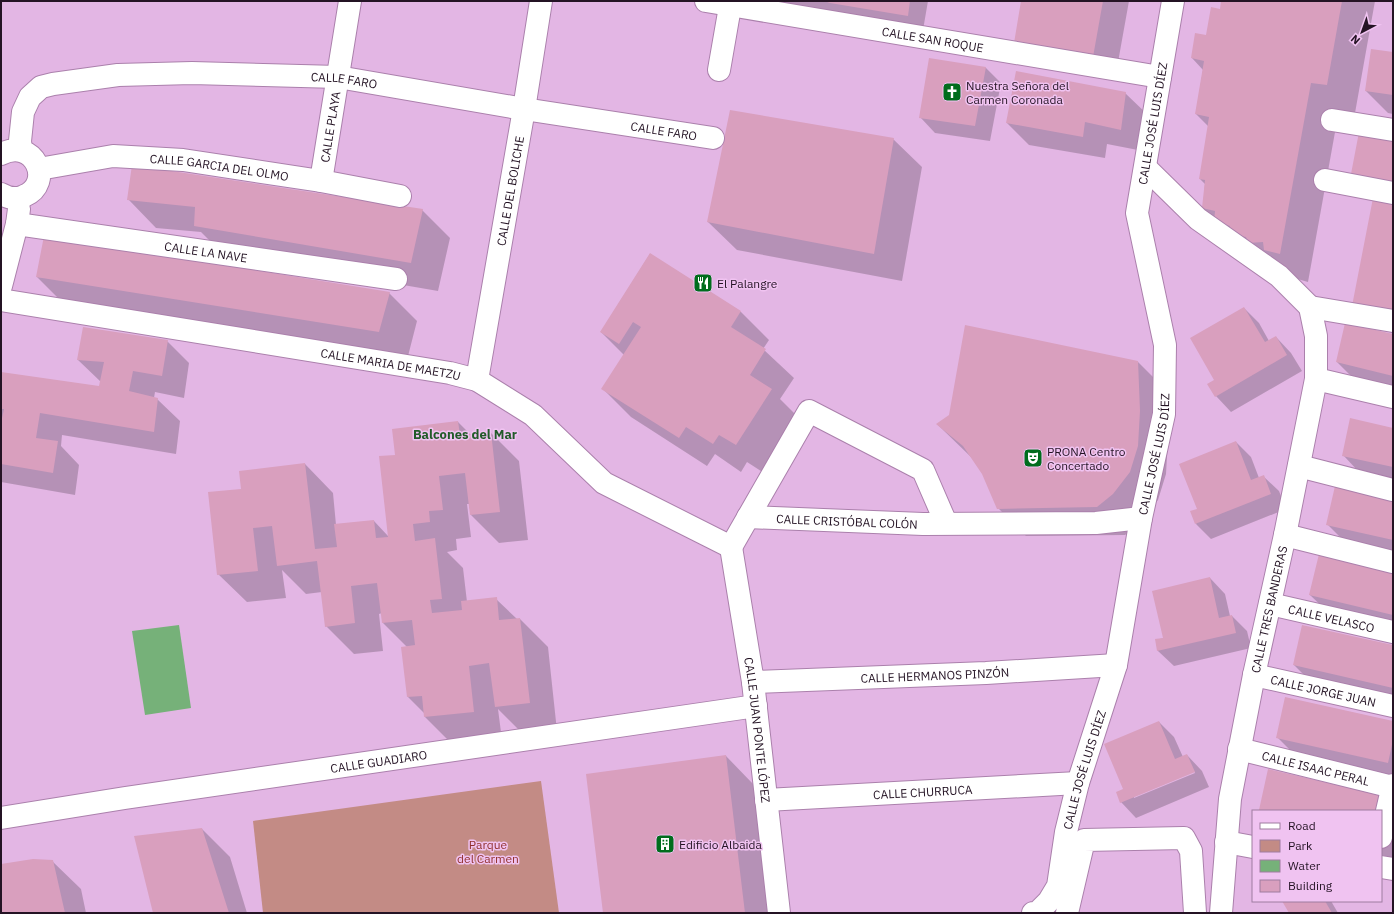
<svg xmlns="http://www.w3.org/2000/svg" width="1394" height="914" font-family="'IBM Plex Sans',sans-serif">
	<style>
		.green { fill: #c38b85 }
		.water { fill: #76b179 }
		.shadow { fill: #0003; fill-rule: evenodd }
		.building { fill: #d99fbe }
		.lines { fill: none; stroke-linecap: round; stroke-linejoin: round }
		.minor-casing { stroke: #ab80ac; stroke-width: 24 }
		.minor { stroke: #fff; stroke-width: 22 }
		.labels { text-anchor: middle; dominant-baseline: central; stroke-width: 3; stroke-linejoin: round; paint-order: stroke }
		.street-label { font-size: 12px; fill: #241324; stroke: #f0c3f1 }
		.poi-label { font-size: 12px; fill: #241324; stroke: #f0c3f1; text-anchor: start }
		.park-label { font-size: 12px; fill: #90302d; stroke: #f0c3f1 }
		.neighbourhood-label { font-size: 13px; font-weight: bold; fill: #225b29; stroke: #f0c3f1 }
	</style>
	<rect width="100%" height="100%" fill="#e3b6e4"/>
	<path class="green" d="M541,781L559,913H263L253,821Z"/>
	<path class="water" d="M179,625L191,708L145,715L132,631Z"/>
	<path class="shadow" d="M771,1H928L923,30Z
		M1022,1H1129L1115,79Z
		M1222,1H1375L1355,113L1339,110L1308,282L1294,278L1215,220L1203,208L1205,184L1200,179L1209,127L1196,114L1203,70L1192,58L1206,36L1221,10Z
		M1393,53V114L1388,113L1366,91Z
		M930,59L986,68L1001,83L990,141L935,133L920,117Z
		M1125,93L1148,115L1143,151L1107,144L1105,158L1029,145L1007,123Z
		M893,139L922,167L902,281L737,250L708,222Z
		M128,199L422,210L450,238L438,291L223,254L201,232L156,228Z
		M650,254L741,312L769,340L763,349L794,378L780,399L799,418L764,473L747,462L741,472L715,454L707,466L631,417L603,389L624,355L601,332Z
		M37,277L389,293L417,321L407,360L65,305Z
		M1244,308L1259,323L1269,341L1276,337L1291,353L1302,371L1231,412L1216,396V381Z
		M1393,335V387L1352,377L1337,362Z
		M167,341L189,363L184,398L155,392L154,398L157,399L180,421L176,454L62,435L61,446L79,465L75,495L1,482V373L100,387L101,382L78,360Z
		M1138,362L1166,390L1168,440L1166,474L1158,500L1141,522L1125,535L1026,536L998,508L983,474L972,458L938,425Z
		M458,422L471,435L491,433L519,461L528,540L499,543L471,515L469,504H467L471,537L456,539L457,550L447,552L463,568L467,602L496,599L517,619H520L548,647L557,731L524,735L498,709L502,740L453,745L425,717V714L408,697L407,647L383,623L382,613L379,614L383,651L354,654L326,626L322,592L306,594L282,570L286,598L247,602L218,574L242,490L305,464L333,493L336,525L374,521L388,536L396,455Z
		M1393,429V479L1358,471L1343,455Z
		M1236,442L1251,457L1259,478L1263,476L1279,491L1286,509L1211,539L1196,524L1199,509Z
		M1393,501V551L1343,540L1327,524Z
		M1393,573V632L1333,617L1310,595Z
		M1210,578L1225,594L1230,616H1232L1247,631L1251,648L1174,666L1158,651L1156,640L1164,638Z
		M1393,646V705L1316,687L1294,665Z
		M1159,722L1174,737L1183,757L1187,755L1202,771L1209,787L1136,818L1121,802L1124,789ZM1194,771L1195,773L1134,798V796Z
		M1393,722V781L1299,759L1277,737Z
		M726,756L754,785L769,913H604Z
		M1260,810H1393V858L1381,855V811H1261Z
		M202,829L230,857L247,913H154Z
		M52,861L81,889L86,913H1V865Z
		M1283,901H1331L1338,913H1290Z"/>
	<path class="building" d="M824,1H910L908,16L830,3Z
		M1021,1H1103L1093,57L1014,43Z
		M1221,1H1342L1327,85L1311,83L1280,254L1264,250L1263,242L1248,243L1246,237L1228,234L1230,226L1214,222L1215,211L1202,208L1205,180L1199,179L1209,117L1195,114L1204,61L1191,58L1195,33L1206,35L1211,7L1220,9Z
		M1371,49L1393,52V95L1365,91Z
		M929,58L986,67L975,126L919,118Z
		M1016,71L1126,92L1121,130L1085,122L1083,137L1006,123Z
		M730,110L894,138L874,254L707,222Z
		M1359,132L1393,138V182L1351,174Z
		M132,165L423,209L411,263L194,226L195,207L127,200Z
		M1373,198L1393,202V314L1352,306Z
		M44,236L390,292L379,332L36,277Z
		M650,253L741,311L731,327L766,349L750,375L772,389L736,445L719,435L713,444L686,427L679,438L601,389L641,327L633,322L619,344L600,332Z
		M1244,307L1265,342L1276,336L1287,355L1215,397L1207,384L1214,380L1190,338Z
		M1345,323L1393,334V376L1336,362Z
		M965,325L1138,361L1140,411L1138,446L1130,472L1113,494L1097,507L997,509L982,474L963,446L936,424L949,415Z
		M83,327L168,340L162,376L133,371L129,391L158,398L154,432L40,413L36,438L58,441L53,473L1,464V423L4,409H1V372L99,386L104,362L77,360Z
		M1350,418L1393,428V467L1342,456Z
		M458,421L460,435L491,432L500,512L470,515L465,473L439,476L443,510L429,511L430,522L413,524L415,541L435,538L442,599L430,600L432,613L462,610L461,601L497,597L499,620L520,618L530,703L495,707L489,663L469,666L474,712L424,717L422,696L407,697L401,647L415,645L412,620L382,623L377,583L351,586L355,623L325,627L317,561L277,566L272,526L253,528L258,571L217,575L208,492L241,489L239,471L305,463L315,549L337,547L334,524L374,520L376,538L388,537L379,456L395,455L392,429Z
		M1236,441L1251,480L1264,475L1271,494L1195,524L1190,511L1197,509L1179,464Z
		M1335,486L1393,500V540L1326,525Z
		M1319,554L1393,572V615L1309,595Z
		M1210,577L1219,618L1232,615L1236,633L1157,651L1155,639L1163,638L1152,591Z
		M1302,625L1393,645V688L1293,665Z
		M1285,697L1393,721V740L1388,763L1276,738Z
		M1159,721L1175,759L1187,754L1195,772L1120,803L1116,792L1123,789L1104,744Z
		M726,755L745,913H603L586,774Z
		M1268,769L1380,795L1376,811H1264L1259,810Z
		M202,828L229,913H153L134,836Z
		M33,859L53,860L65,913H1V864Z
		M1282,901H1325L1332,913H1289Z"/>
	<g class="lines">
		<defs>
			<g id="minor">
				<path id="s1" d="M706,1L1160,77"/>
				<path d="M719,70L731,1"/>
				<path d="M1332,120L1393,130"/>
				<path id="s2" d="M21,150L20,141L23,112L30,97L41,87L53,84L118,75L192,73L338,77L524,109L713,138"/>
				<path d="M1,154C34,137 55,183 24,196C16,200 8,198 1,194"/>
				<path d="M1146,168L1198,219L1279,276L1310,307"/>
				<path id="s3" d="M39,169L113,156L183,160L321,181L400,196"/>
				<path d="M1325,180L1393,193"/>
				<path id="s4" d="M321,181L350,1"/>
				<path id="s5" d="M17,224L396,279"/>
				<path d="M1,286L17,224L19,209"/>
				<path id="s6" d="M1,300L450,373L477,380L533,415L604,483L731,547"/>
				<path d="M1310,307L1393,321"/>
				<path d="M1316,379L1393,397"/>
				<path id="s7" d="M477,380L524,109L541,1"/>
				<path d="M1299,466L1393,490"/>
				<path id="s8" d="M748,517L923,524L1096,523L1141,518"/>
				<path d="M1285,535L1393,562"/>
				<path id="s9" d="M731,547L753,682L779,913"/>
				<path d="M731,547L809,411L923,470L946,523"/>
				<path id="s10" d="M1270,604L1393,632"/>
				<path id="s11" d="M1254,675L1393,706"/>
				<path id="s12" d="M753,682L986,673L1116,665"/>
				<path id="s13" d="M1239,749L1393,787"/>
				<path id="s14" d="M766,800L1078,783"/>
				<path id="s15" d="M1,818L125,798L756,706"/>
				<path d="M1381,837L1393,785"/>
				<path d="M1226,842L1253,847"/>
				<path d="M1381,867L1393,869"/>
				<path id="s16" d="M1033,913H1037L1049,901L1058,886L1066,832L1078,783L1116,665L1141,518L1164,414L1165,345L1137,213L1173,1"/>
				<path d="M1067,913L1084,840L1184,838L1191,851L1195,913"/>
				<path id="s17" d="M1221,913L1230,799L1254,675L1285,535L1316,379V336L1310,307"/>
			</g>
		</defs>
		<use href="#minor" class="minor-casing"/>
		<use href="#minor" class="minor"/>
	</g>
	<defs>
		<symbol id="church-square" viewBox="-11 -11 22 22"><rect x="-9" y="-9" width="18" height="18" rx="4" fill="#006d1d" stroke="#f0c3f1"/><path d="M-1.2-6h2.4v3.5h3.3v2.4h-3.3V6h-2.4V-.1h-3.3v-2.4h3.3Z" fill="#fff"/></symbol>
		<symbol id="restaurant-square" viewBox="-11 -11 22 22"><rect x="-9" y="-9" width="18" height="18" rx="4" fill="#006d1d" stroke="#f0c3f1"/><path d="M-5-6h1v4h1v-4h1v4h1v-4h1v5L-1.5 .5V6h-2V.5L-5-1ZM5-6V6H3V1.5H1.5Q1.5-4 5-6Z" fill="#fff"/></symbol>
		<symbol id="theatre-square" viewBox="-11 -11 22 22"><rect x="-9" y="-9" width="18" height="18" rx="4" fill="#006d1d" stroke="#f0c3f1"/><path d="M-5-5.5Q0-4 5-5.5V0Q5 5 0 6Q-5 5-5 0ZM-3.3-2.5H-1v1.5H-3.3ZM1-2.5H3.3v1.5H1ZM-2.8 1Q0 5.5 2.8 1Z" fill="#fff"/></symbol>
		<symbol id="building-square" viewBox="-11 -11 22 22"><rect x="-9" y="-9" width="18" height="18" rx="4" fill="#006d1d" stroke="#f0c3f1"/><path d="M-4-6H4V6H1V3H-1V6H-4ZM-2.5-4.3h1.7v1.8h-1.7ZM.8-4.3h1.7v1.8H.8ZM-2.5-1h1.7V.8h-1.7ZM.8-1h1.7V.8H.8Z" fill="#fff"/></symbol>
	</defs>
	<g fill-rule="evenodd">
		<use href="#church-square" x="941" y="81" width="22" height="22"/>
		<use href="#restaurant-square" x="692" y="272" width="22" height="22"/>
		<use href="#theatre-square" x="1022" y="447" width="22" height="22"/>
		<use href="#building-square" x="654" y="833" width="22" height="22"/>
	</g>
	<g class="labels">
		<g class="street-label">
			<text stroke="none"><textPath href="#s1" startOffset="230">CALLE SAN ROQUE</textPath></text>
			<text stroke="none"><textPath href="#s2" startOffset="374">CALLE FARO</textPath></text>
			<text stroke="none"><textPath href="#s16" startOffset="818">CALLE JOSÉ LUIS DÍEZ</textPath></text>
			<text stroke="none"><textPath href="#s4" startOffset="55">CALLE PLAYA</textPath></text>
			<text stroke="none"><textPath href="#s2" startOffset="698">CALLE FARO</textPath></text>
			<text stroke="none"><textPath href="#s3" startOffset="182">CALLE GARCIA DEL OLMO</textPath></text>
			<text stroke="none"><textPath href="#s7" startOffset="192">CALLE DEL BOLICHE</textPath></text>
			<text stroke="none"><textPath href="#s5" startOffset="191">CALLE LA NAVE</textPath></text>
			<text stroke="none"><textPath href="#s6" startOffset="395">CALLE MARIA DE MAETZU</textPath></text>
			<text stroke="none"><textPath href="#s16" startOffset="482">CALLE JOSÉ LUIS DÍEZ</textPath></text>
			<text stroke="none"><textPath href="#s8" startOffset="99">CALLE CRISTÓBAL COLÓN</textPath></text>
			<text stroke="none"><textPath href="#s17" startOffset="308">CALLE TRES BANDERAS</textPath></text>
			<text stroke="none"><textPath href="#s10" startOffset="63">CALLE VELASCO</textPath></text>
			<text stroke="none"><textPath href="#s12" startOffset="182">CALLE HERMANOS PINZÓN</textPath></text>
			<text stroke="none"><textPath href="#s11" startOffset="71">CALLE JORGE JUAN</textPath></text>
			<text stroke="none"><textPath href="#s9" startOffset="185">CALLE JUAN PONTE LÓPEZ</textPath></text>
			<text stroke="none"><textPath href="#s15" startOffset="382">CALLE GUADIARO</textPath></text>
			<text stroke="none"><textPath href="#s13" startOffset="79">CALLE ISAAC PERAL</textPath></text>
			<text stroke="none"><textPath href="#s16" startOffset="158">CALLE JOSÉ LUIS DÍEZ</textPath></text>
			<text stroke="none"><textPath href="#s14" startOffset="157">CALLE CHURRUCA</textPath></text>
		</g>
		<g class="poi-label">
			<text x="966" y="85">Nuestra Señora del<tspan x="966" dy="14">Carmen Coronada</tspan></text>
			<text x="717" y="283">El Palangre</text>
			<text x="1047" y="451">PRONA Centro<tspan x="1047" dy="14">Concertado</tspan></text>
			<text x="679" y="844">Edificio Albaida</text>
		</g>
		<g class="park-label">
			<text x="488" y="844">Parque<tspan x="488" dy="14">del Carmen</tspan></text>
		</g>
		<g class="neighbourhood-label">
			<text x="465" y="434">Balcones del Mar</text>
		</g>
	</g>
	<rect width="1394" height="914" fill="none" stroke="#241324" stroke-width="4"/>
	<rect x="1252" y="810" width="130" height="92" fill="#f0c3f1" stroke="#9e7d9f"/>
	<rect x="1260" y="823" width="20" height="6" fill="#ffffff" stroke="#9e7d9f"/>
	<text x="1288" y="830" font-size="12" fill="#241324">Road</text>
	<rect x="1260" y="840" width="20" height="12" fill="#c38b85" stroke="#9e7d9f"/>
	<text x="1288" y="850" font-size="12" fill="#241324">Park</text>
	<rect x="1260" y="860" width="20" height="12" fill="#76b179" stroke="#9e7d9f"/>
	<text x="1288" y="870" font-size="12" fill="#241324">Water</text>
	<rect x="1260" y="880" width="20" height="12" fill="#d99fbe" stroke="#9e7d9f"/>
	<text x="1288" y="890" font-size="12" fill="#241324">Building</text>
	<g transform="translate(1362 32) rotate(221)" stroke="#f0c3f1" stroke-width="3" paint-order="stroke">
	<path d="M0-3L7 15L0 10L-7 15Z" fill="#241324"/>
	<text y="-6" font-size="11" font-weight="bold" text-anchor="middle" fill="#241324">N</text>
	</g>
</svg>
